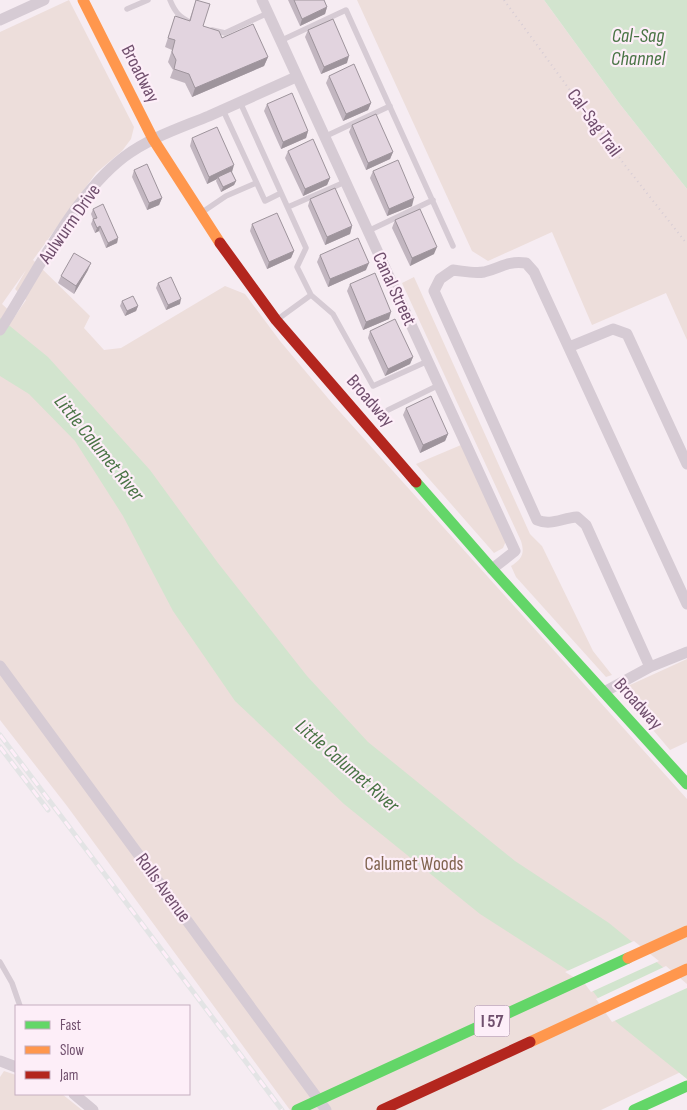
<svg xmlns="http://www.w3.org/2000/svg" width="687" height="1110" font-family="'Sofia Sans Condensed',sans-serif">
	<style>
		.green { fill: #eddedb; fill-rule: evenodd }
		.water { fill: #d2e4ce }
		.pier { fill: #f6ecf2 }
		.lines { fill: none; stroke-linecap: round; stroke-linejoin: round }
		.path { stroke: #d6ccd5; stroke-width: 2; stroke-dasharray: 1 4; stroke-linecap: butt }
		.lane { stroke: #d6cbd4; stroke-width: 5.5 }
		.street { stroke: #d6cbd4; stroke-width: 11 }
		.fast { stroke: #63d668; stroke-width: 11 }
		.slow { stroke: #ff974d; stroke-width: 11 }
		.jam { stroke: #b3261e; stroke-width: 11 }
		.rail-casing { stroke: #e3e4e5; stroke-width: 5 }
		.rail { stroke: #fdeef8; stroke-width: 3; stroke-dasharray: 9; stroke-linecap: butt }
		.wall { fill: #c2b6c0 }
		.shaded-wall { fill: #9e949c }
		.building { fill: #e2d4df; stroke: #9e949c }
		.labels { text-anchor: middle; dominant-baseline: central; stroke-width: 4.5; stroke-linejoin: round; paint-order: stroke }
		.shield { fill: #fdeef8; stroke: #9a7f97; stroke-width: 1 }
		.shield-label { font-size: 18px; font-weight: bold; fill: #704f6d }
		.street-label { font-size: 19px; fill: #704f6d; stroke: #fdeef8 }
		.park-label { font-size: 19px; fill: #80644f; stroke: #fdeef8 }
		.water-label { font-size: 20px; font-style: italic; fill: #497445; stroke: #fdeef8 }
	</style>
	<rect width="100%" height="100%" fill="#f6ecf2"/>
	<path class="green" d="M69,0L134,127L131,139L122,151L96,173L33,260L90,316L84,328L104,350L121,348L225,286L245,294L280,341L332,403L687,799V1069L601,1110H290L67,806L0,720V32ZM26,270L15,289L26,300L15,316L2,304Z
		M357,0H544L619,103L687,189V340L666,293L592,325L552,232L488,261L472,251Z
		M414,277L530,534L542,546L593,651L612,675L606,677L516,577L511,566C522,559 525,554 521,541L402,283Z
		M461,445L506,541L503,548L494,553L416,464Z
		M687,659V742L670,750L619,690Z
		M4,1071L16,1075V1094H62L82,1110H0V1077Z"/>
	<path class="water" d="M544,0H687V189L619,103Z
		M0,318L48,357L150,470L218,563L307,676L368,742L515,861L609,923L687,987V1079L615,1021L586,982L480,914L344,804L235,701L173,611L123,516L75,441L29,394L0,376Z"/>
	<path class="pier" d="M634,941L659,961L591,992L585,984L565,972Z
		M666,966L687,984V988L612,1022L596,999Z"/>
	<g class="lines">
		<path class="path" d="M504,0L624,164L687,244"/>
		<path class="lane" d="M170,0C175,12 179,17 192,23
			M127,9L148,0
			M212,30L225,33L268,13
			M280,41L346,10L453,246
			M240,102L306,248L297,267L311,295L278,319
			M223,110L265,201L281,193
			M324,137L390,106
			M288,207L345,182
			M201,213L226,196L256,183
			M368,231L433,200
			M311,295L333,314L373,386L428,361
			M388,410L439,385
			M0,962L12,983L20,1006"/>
		<path class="street" d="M262,0L515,551L492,569
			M0,20L44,0
			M0,330C36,275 72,197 124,157C149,138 180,128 209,116C238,103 267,90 296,77
			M569,347L613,329L627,334L687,464
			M0,666L326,1110
			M650,667L586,525L577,517C562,518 551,526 537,520L434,291L440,279L453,270C463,271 474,274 484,272C503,267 506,261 526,263L534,272L687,604
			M604,692L650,667L687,652
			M0,1061L16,1067
			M74,1094L93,1110"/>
		<path class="fast" d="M416,482L492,569L687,784
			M297,1110L628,958
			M634,1110L687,1086"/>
		<path class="slow" d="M83,0L153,139L220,243
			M628,958L687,931
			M530,1042L687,969"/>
		<path class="jam" d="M220,243L276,320L416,482
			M382,1110L530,1042"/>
		<defs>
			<path id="rail" d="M0,735L282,1110
				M0,747L48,810"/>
		</defs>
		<use href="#rail" class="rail-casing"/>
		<use href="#rail" class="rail"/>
	</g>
	<path class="wall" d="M196,0L203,26L222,38L268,57L264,66L192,97L185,83L170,78L173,70L168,62L172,50L165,47L175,16L189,21Z
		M288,0H324L327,7L325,14L300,26Z
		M308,30L347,63L321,74L305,37Z
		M329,76L371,103L368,110L343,121L326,83Z
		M267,104L308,131L306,138L281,149L264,111Z
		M352,125L393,152L390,159L366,170L349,132Z
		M192,138L232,172L236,181L234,185L221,192L216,181L217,179L207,184L190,146Z
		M288,151L330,178L327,185L303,196L285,158Z
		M134,170L162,198L159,205L147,210L132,177Z
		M373,171L412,206L387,216L370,178Z
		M310,199L352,226L350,234L325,245L308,206Z
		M93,209L118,238L117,243L106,248L99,231L95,233L91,224L93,219L91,214Z
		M395,220L434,254L410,266L392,228Z
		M252,224L294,251L291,258L267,269L250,231Z
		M320,255L366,270L328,287L317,262Z
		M88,270L74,294L58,283L61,276Z
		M158,283L180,304L166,310L156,288Z
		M350,284L389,319L363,330L347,291Z
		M122,301L138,306L136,311L125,316L120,306Z
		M370,331L413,357L410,364L385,376L368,338Z
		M406,408L448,434L445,441L420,453L403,415Z"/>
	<path class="shaded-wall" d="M327,7L325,14L300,26L302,19Z
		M349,56L347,63L321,74L324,67Z
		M268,57L264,66L192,97L195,88Z
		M371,103L368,110L343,121L346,114Z
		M308,131L306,138L281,149L283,142Z
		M393,152L390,159L366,170L368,163Z
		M234,165L232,172L218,177L217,179L207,184L209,177Z
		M330,178L327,185L303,196L305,189Z
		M236,181L234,185L221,192L223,187Z
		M162,198L159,205L147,210L149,203Z
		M414,198L412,206L387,216L389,209Z
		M100,226L99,231L95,233L97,228Z
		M352,226L350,234L325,245L327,237Z
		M118,238L117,243L106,248L108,243Z
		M437,247L434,254L410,266L412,258Z
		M294,251L291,258L267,269L269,262Z
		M91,263L88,270L74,294L76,286Z
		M369,263L366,270L328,287L330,279Z
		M181,299L180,304L166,310L168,305Z
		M138,306L136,311L125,316L127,311Z
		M391,312L389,319L363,330L366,322Z
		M413,357L410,364L385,376L388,369Z
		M448,434L445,441L420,453L423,445Z"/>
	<path class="building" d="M196,0L210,4L203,26L219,31L222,38L253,24L268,57L195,88L189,74L174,69L176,60L172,52L175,40L168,38L175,16L190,21Z
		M294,0H324L327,7L302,19Z
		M333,19L349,56L324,67L308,30Z
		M354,64L371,103L346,114L329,76Z
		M292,93L308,131L283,142L267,104Z
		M376,114L393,152L368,163L352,125Z
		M217,127L234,165L209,177L192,138Z
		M313,139L330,178L305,189L288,151Z
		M398,160L414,198L389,209L373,171Z
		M147,164L162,198L149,203L134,170Z
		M231,171L236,181L223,187L218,177Z
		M335,188L352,226L327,237L310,199Z
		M103,204L118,238L108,243L100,226L97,228L93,219L97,218L93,209Z
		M420,209L437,247L412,258L395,220Z
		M277,213L294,251L269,262L252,224Z
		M358,238L369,263L330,279L320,255Z
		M74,253L91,263L76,286L61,276Z
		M375,273L391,312L366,322L350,284Z
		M171,277L181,299L168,305L158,283Z
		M133,296L138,306L127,311L122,301Z
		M395,319L413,357L388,369L370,331Z
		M431,396L448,434L423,445L406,408Z"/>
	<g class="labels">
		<rect class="shield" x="474.5" y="1005.5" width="35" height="31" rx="4"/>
		<g class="shield-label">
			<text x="492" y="1021">I 57</text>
		</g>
		<g class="street-label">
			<text transform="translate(140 74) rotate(63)">Broadway</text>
			<text transform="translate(594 123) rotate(54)">Cal-Sag Trail</text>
			<text transform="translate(70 224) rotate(-55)">Aulwurm Drive</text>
			<text transform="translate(394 289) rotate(65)">Canal Street</text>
			<text transform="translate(370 401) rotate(49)">Broadway</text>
			<text transform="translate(638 704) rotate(48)">Broadway</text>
			<text transform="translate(163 888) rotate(54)">Rolls Avenue</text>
		</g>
		<g class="park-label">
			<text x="414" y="864">Calumet Woods</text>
		</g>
		<g class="water-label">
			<text x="638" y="36">Cal-Sag<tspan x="638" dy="23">Channel</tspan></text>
			<text transform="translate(99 448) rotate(51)">Little Calumet River</text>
			<text transform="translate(347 766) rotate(41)">Little Calumet River</text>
		</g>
	</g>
	<rect x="15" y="1005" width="175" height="90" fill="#fdeef8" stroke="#c5aec0"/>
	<rect x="25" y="1021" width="25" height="8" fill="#63d668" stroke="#c5aec0"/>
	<text x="60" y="1030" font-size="15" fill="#704f6d">Fast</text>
	<rect x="25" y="1046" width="25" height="8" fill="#ff974d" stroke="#c5aec0"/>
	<text x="60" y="1055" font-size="15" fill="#704f6d">Slow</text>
	<rect x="25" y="1071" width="25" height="8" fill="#b3261e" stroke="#c5aec0"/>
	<text x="60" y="1080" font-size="15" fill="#704f6d">Jam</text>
</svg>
